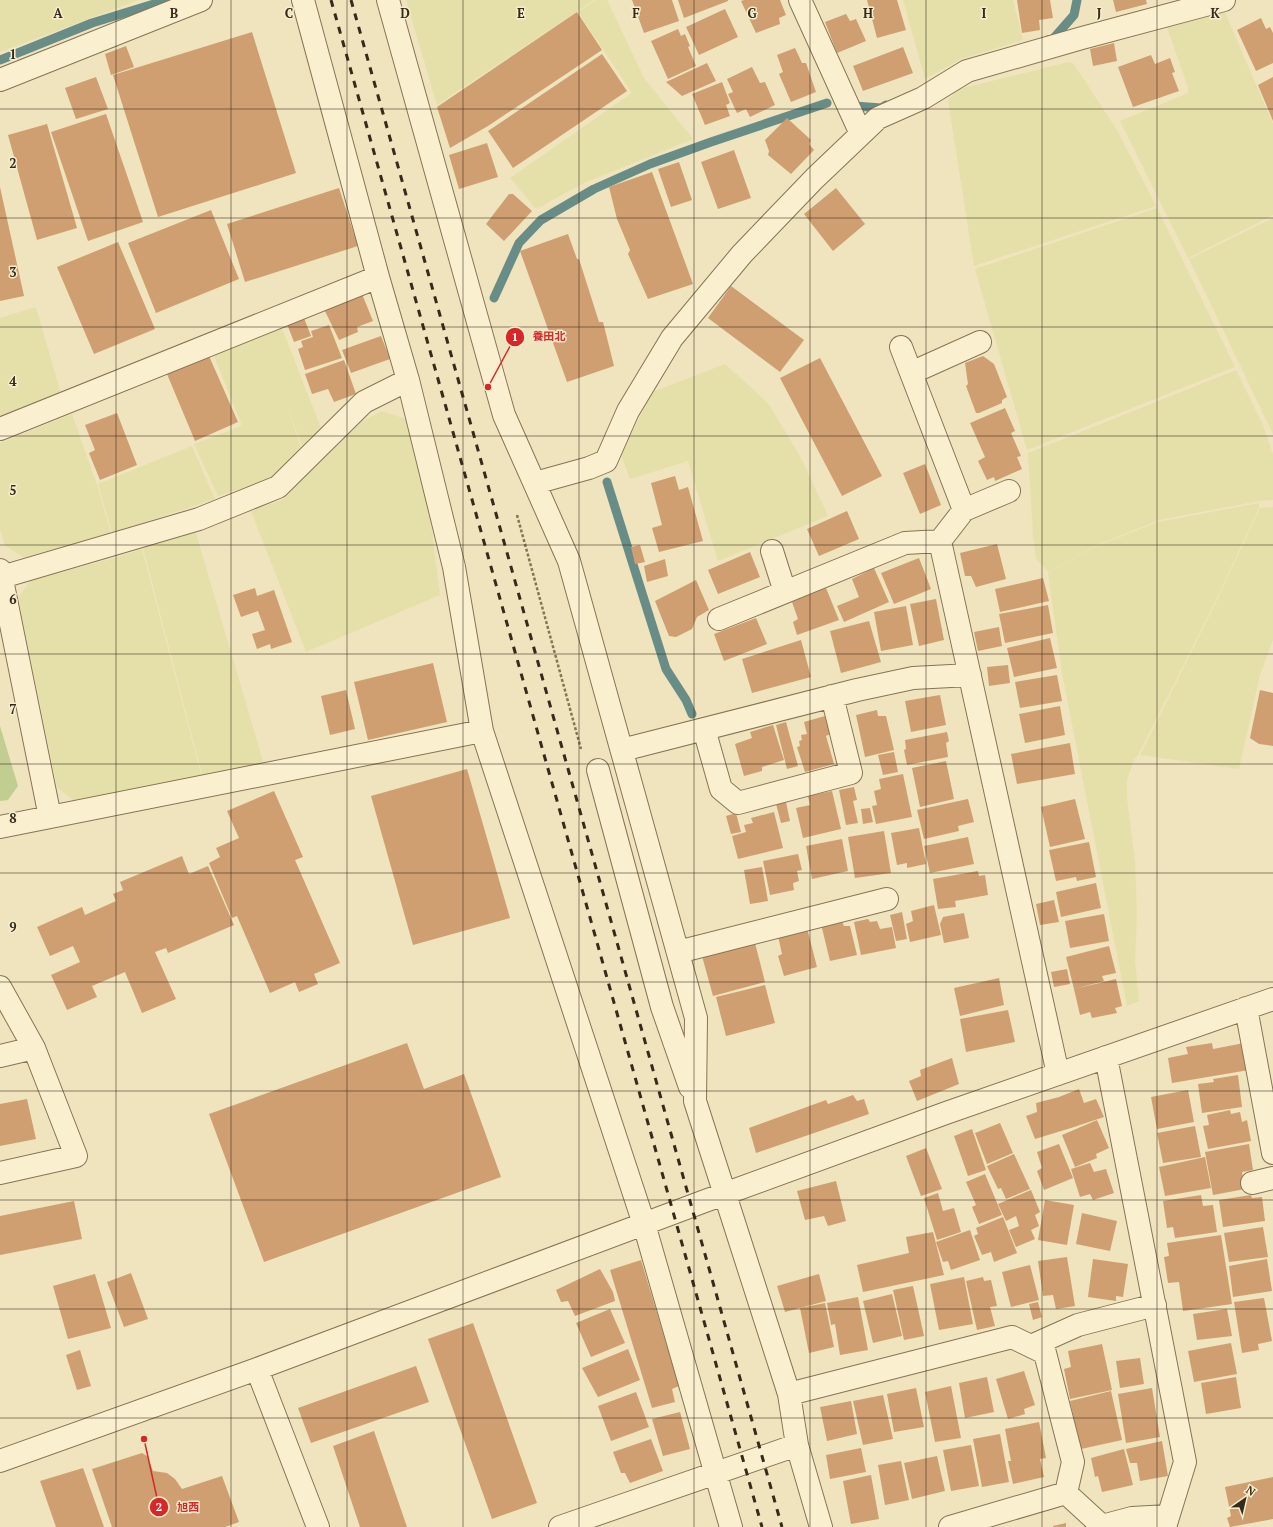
<svg xmlns="http://www.w3.org/2000/svg" width="1273" height="1527" font-family="'PT Serif','Noto Sans JP',serif">
	<style>
		.farmland { fill: #e5e0aa }
		.green { fill: #c1cd91 }
		.lines { fill: none; stroke-linecap: round; stroke-linejoin: round }
		.stream { stroke: #688d87; stroke-width: 9 }
		.building { fill: #cf9f71 }
		.minor-casing { stroke: #877456; stroke-width: 24 }
		.path { stroke: #877456; stroke-width: 2.5; stroke-dasharray: 3 2; stroke-linecap: butt }
		.minor { stroke: #faf0d0; stroke-width: 22 }
		.rail { stroke: #362a1b; stroke-width: 3; stroke-dasharray: 7 7; stroke-linecap: butt }
		.grid { fill: none; stroke: #362a1b; stroke-width: 1; stroke-opacity: 0.55 }
		.grid-label { font-size: 13px; text-anchor: middle; font-weight: bold; fill: #362a1b; stroke: #f6edcc; stroke-width: 3; stroke-linejoin: round; paint-order: stroke }
		.leader { fill: none; stroke: #d62828; stroke-width: 1.5 }
		.callout-dot { fill: #d62828; stroke: #f6edcc; stroke-width: 1.5 }
		.mark-label { font-size: 12px; text-anchor: middle; font-weight: bold; fill: #fff }
		.callout-label { font-size: 11px; text-anchor: middle; font-weight: bold; fill: #d62828; stroke: #f6edcc; stroke-width: 3; stroke-linejoin: round; paint-order: stroke }
	</style>
	<rect width="100%" height="100%" fill="#efe4bd"/>
	<path class="farmland" d="M0,0H139L0,52Z
		M406,0H594L437,105Z
		M596,0H607L644,78L693,139L582,184L536,209L510,178L632,93L578,12Z
		M903,0H1013L1023,40L961,59L925,79Z
		M1224,10L1273,124V215L1188,258L1120,121L1188,93V87L1167,28L1170,23Z
		M1068,62L1073,63L1117,130L1156,206L974,266L948,100L959,89Z
		M1157,208L1235,367L1027,450L975,269Z
		M1273,218V434L1189,259Z
		M36,307L61,394L0,417V318Z
		M281,326L321,428L302,446L288,408L301,448L267,481L218,496L194,444L284,410L242,426L213,353Z
		M725,364L768,403L801,458L828,516L718,561L688,461L630,479L621,455L652,392Z
		M1236,370L1263,425L1273,454V500L1259,501L1159,520L1093,547L1049,572L1036,559L1033,535L1028,453Z
		M382,411L412,421L423,462L440,595L306,652L251,511L282,500L361,422Z
		M72,414L97,485L111,534L30,561L5,546L0,529V443Z
		M192,446L215,499L112,533L98,484Z
		M1259,503V508L1215,602L1138,755L1134,760L1127,780V797L1135,861L1137,914L1135,960L1139,1001L1127,1006L1062,673L1048,573L1092,548L1158,522Z
		M1273,507V640L1260,675L1239,769L1140,755L1216,602L1260,508Z
		M195,530L265,768L204,782L143,548Z
		M142,549L203,782L76,802L57,787L18,598L30,581L114,558Z"/>
	<path class="green" d="M0,726L18,786L8,800L0,801Z"/>
	<g class="lines">
		<path class="stream" d="M1048,40L1053,39L1074,15L1077,0
			M0,60L92,23L167,0
			M855,106L881,108L886,105
			M494,298L519,243L541,220L594,189L650,164L711,142L827,103
			M607,482L666,669L686,700L692,714"/>
	</g>
	<path class="building" d="M632,0H672L679,21L644,33Z
		M678,0H728V1L684,18Z
		M744,0H780L786,15L779,18L780,24L756,33L741,1Z
		M867,0H897L906,30L877,38Z
		M1017,0H1050L1053,18L1039,20L1040,30L1022,33Z
		M1113,0H1146L1147,4L1116,12Z
		M725,9L738,37L699,55L686,27Z
		M577,12L602,50L488,126L450,148L437,107Z
		M846,14L850,21L856,19L866,41L837,53L825,22Z
		M1261,18L1266,29L1270,27L1273,33V63L1256,71L1237,30Z
		M678,29L681,36L685,34L690,46L688,47L696,66L668,79L651,41Z
		M252,32L296,173L158,217L113,75Z
		M1114,43L1117,61L1093,66L1090,49Z
		M126,46L134,67L111,75L105,54Z
		M903,47L913,73L863,91L853,66Z
		M795,48L802,63H806L816,92L791,102L779,74L783,72L777,55Z
		M602,54L627,91L513,168L488,131Z
		M1151,55L1155,64L1170,58L1175,72L1172,73L1179,91L1133,107L1118,67Z
		M707,63L716,81L682,96L666,82Z
		M752,67L760,83L765,82L775,105L750,117L746,109L737,113L728,94L733,92L727,79Z
		M96,77L108,109L76,119L65,88Z
		M1273,77V121L1258,85Z
		M722,82L730,103L726,105L730,116L705,125L692,94Z
		M106,114L143,222L88,241L51,132Z
		M787,118L811,140L809,144L814,150L791,174L768,155L769,151L765,140Z
		M47,124L77,228L37,240L8,135Z
		M487,143L498,177L459,189L449,155Z
		M734,150L751,198L718,209L701,162Z
		M679,162L692,200L671,207L658,169Z
		M652,172L693,284L648,299L628,254L630,250L617,219L609,187Z
		M0,187L24,296L0,301Z
		M339,188L358,246L245,282L227,224Z
		M836,188L865,224L833,251L804,214Z
		M509,194H513L532,211L504,241L486,224Z
		M211,210L239,279L156,313L128,243Z
		M568,234L577,259H579L599,322H603L614,366L567,382L520,251Z
		M118,242L155,329L94,354L57,267Z
		M731,286L804,340L780,372L708,318Z
		M362,294L373,321L357,327L358,332L339,340L324,309Z
		M304,318L311,336L294,342L287,324Z
		M329,325L342,358L305,370L298,349L303,347L301,341L313,337L311,331Z
		M381,336L390,359L351,373L342,350Z
		M209,356L238,422L195,441L167,374Z
		M983,356L994,364L1007,397L1002,400V403L979,413H976L966,386L968,384L965,363Z
		M820,358L882,476L842,496L780,378Z
		M344,360L356,394L334,402L328,389L312,394L305,374Z
		M1005,408L1015,431L1011,433L1021,456L1017,457L1022,469L995,481L994,477L987,480L978,461L985,457L970,423Z
		M117,413L137,465L100,480L89,453L95,450L85,425Z
		M925,464L941,505L920,514L903,473Z
		M675,476L679,490L688,487L703,541L659,552L652,528L662,525L651,483Z
		M847,511L859,539L819,556L807,529Z
		M997,544L1006,579L976,587L971,576H965L960,553Z
		M640,545L645,562L635,564L631,547Z
		M750,552L760,577L718,594L708,570Z
		M919,558L931,589L894,604L881,573Z
		M665,559L668,576L647,582L644,566Z
		M874,568L889,602L844,622L837,606L859,597L852,579Z
		M1043,578L1049,601L1000,612L995,589Z
		M696,580L709,610L697,617L692,629L676,637L669,636L655,601Z
		M255,588L257,596L274,590L292,642L271,649L270,644L257,649L252,634L265,630L258,611L241,617L233,595Z
		M826,588L839,620L797,635L793,622L798,619L792,602Z
		M936,599L944,640L919,646L910,604Z
		M1048,605L1053,633L1005,643L999,614Z
		M906,606L913,645L881,651L874,612Z
		M756,618L767,644L724,661L714,634Z
		M869,621L881,662L841,673L830,631Z
		M999,627L1002,646L978,651L974,632Z
		M1050,638L1057,668L1014,677L1007,648Z
		M801,640L811,677L752,693L742,659Z
		M433,663L447,722L368,740L354,682Z
		M1008,665L1010,683L989,686L987,667Z
		M1057,675L1062,701L1020,708L1015,682Z
		M346,690L355,729L330,735L321,696Z
		M1260,690L1273,693V746L1259,744L1250,738Z
		M940,695L946,725L911,732L905,701Z
		M1060,706L1065,735L1025,743L1019,714Z
		M877,710L878,716H886L894,750L865,757L856,715Z
		M825,716L830,734L826,736L834,764L805,772L797,747L800,746L799,741L802,740L801,735L807,734L804,722Z
		M786,722L798,766L787,769L776,725Z
		M773,725L784,760L762,767V771L744,776L735,744L752,738L750,732Z
		M947,732L949,741L946,743L948,757L907,765L904,750L906,749L905,740Z
		M1070,743L1075,774L1017,784L1011,754Z
		M894,752L898,772L883,775L878,755Z
		M946,761L954,799L920,807L912,768Z
		M467,769L510,918L413,945L371,796Z
		M903,774L912,817L876,824L872,806L877,805L874,791L881,789L879,779Z
		M854,787L857,800L853,801L858,823L846,825L839,790Z
		M274,791L303,857L295,860L340,963L314,974L318,984L299,992L295,982L270,993L237,916L232,918L209,863L220,857L216,848L239,838L227,811Z
		M832,791L841,829L803,838L796,808L810,805L808,796Z
		M968,799L974,822L958,826L959,831L924,839L917,810Z
		M1075,799L1085,839L1050,847L1041,807Z
		M786,802L790,821L781,823L776,804Z
		M870,808L873,822L863,824L861,809Z
		M774,812L783,848L738,859L732,836L746,832L744,825L753,823L751,818Z
		M736,813L741,832L731,834L726,816Z
		M919,828L926,864L907,868V863L897,865L891,833Z
		M884,831L891,873L855,878L848,837Z
		M968,837L974,864L930,873L924,846Z
		M842,839L848,871L812,879L806,846Z
		M1089,842L1096,877L1077,881L1076,877L1056,881L1049,850Z
		M798,854L802,870L797,871L799,881L793,883L794,890L770,895L763,861Z
		M182,856L189,874L208,866L234,925L168,953L166,948L155,952L176,999L142,1013L125,972L92,986L97,997L67,1010L51,975L80,962L73,946L50,956L37,927L82,907L85,915L116,901L113,894L123,890L120,882Z
		M762,867L768,901L750,904L744,870Z
		M978,871L979,876L985,875L988,895L955,901L956,907L938,909L933,879Z
		M1096,883L1101,908L1061,917L1056,892Z
		M1054,900L1059,922L1040,925L1036,904Z
		M934,905L941,935L910,942L906,924L913,921L911,911Z
		M902,912L907,939L896,941L890,915Z
		M964,913L969,938L944,943L940,924L943,917Z
		M1104,914L1109,941L1070,948L1065,921Z
		M841,919L844,926H850L857,955L830,961L821,924Z
		M868,919L870,922L877,921L880,929L892,927L896,948L861,955L854,922Z
		M807,928L817,967L784,976L778,956L782,954L778,936Z
		M755,943L765,982L713,996L702,956Z
		M1109,946L1116,973L1102,976L1104,981L1074,989L1066,957Z
		M1067,969L1070,984L1054,987L1051,972Z
		M999,978L1004,1005L960,1016L954,988Z
		M1116,979L1122,1006L1115,1008L1117,1013L1092,1018L1090,1012L1080,1015L1074,989Z
		M765,985L775,1023L726,1036L716,997Z
		M1008,1010L1015,1042L966,1052L960,1019Z
		M407,1043L424,1089L464,1074L501,1177L264,1262L209,1114Z
		M1212,1043L1213,1049L1244,1043L1249,1070L1172,1083L1168,1058L1188,1054L1186,1047Z
		M952,1058L959,1084L917,1101L909,1081L921,1076L920,1070Z
		M1238,1075L1242,1107L1202,1113L1198,1084L1214,1082L1213,1079Z
		M1079,1089L1084,1103L1096,1099L1104,1117L1071,1128L1035,1139L1026,1116L1037,1112L1036,1103L1059,1097Z
		M1188,1090L1194,1122L1157,1129L1151,1097Z
		M853,1095L857,1101L864,1099L869,1114L756,1153L749,1128L826,1100L828,1104Z
		M27,1099L36,1139L0,1146V1104Z
		M1230,1110L1231,1114L1240,1112L1242,1122L1247,1120L1251,1141L1208,1149L1203,1126L1209,1125L1207,1115Z
		M1097,1120L1109,1148L1096,1154L1097,1158L1075,1167L1062,1135Z
		M1000,1123L1013,1153L987,1164L975,1133Z
		M1195,1126L1201,1157L1163,1163L1157,1133Z
		M972,1129L986,1170L968,1176L954,1136Z
		M1059,1144L1073,1178L1044,1190L1037,1171L1042,1168L1037,1152Z
		M1249,1144L1253,1170L1242,1172L1245,1189L1213,1195L1205,1152Z
		M926,1148L942,1189L921,1196L906,1156Z
		M1014,1154L1030,1189L1006,1199L1001,1188L998,1189L987,1166Z
		M1205,1157L1211,1188L1165,1196L1159,1167Z
		M1090,1163L1094,1172L1106,1169L1114,1193L1093,1200L1090,1194L1080,1197L1071,1169Z
		M985,1174L1002,1215L979,1224L972,1207L976,1205L966,1182Z
		M836,1181L846,1221L828,1226L824,1216L805,1220L797,1191Z
		M1031,1190L1040,1212L1035,1215L1039,1226L1031,1230L1035,1239L1016,1247L1009,1230L1019,1226L1016,1216L1006,1221L998,1204Z
		M938,1193L943,1211L954,1208L961,1232L937,1240L924,1198Z
		M1201,1195L1203,1206L1213,1205L1217,1232L1175,1238L1173,1227L1167,1228L1163,1201Z
		M1251,1195L1252,1198L1262,1197L1265,1221L1223,1227L1219,1200Z
		M1045,1200L1074,1205L1067,1245L1038,1240Z
		M74,1201L82,1239L0,1255V1216Z
		M1082,1213L1117,1221L1110,1251L1076,1244Z
		M1003,1217L1017,1253L994,1262L991,1252L982,1255L974,1236L978,1234L976,1228Z
		M1263,1227L1268,1257L1229,1262L1224,1233Z
		M970,1230L980,1260L951,1270L948,1261L943,1262L936,1242Z
		M933,1232L944,1275L863,1292L857,1265L909,1253L906,1237Z
		M1221,1235L1232,1304L1183,1311L1179,1282L1168,1283L1164,1257L1169,1256L1167,1243Z
		M1067,1257L1075,1306L1056,1309L1053,1295L1043,1296L1038,1261Z
		M1093,1259L1128,1264L1123,1297L1116,1296V1301L1088,1297Z
		M1267,1259L1272,1291L1233,1297L1229,1266Z
		M641,1260L679,1386L672,1389L675,1402L652,1408L610,1270Z
		M1030,1265L1039,1300L1011,1307L1002,1272Z
		M600,1269L613,1292L615,1301L575,1316L568,1301L561,1302L556,1290Z
		M131,1273L148,1319L124,1327L107,1282Z
		M95,1274L111,1328L68,1339L53,1286Z
		M819,1274L826,1301L785,1312L777,1286Z
		M964,1277L973,1324L939,1330L930,1284Z
		M983,1277L984,1281L991,1280L997,1306L990,1307L995,1326L977,1330L966,1281Z
		M913,1286L924,1336L904,1340L893,1290Z
		M892,1294L902,1336L873,1343L863,1301Z
		M858,1297L868,1350L840,1355L835,1324L831,1325L827,1303Z
		M1264,1298L1272,1341L1258,1344L1259,1350L1242,1353L1234,1302Z
		M1038,1302L1042,1317L1033,1320L1029,1304Z
		M825,1303L834,1347L809,1353L800,1308Z
		M610,1309L625,1343L591,1357L576,1323Z
		M1227,1309L1232,1336L1197,1340L1193,1314Z
		M473,1323L537,1503L492,1519L428,1339Z
		M1231,1343L1237,1374L1194,1382L1188,1351Z
		M1102,1344L1112,1390L1070,1399L1064,1369L1071,1367L1068,1351Z
		M628,1349L640,1380L598,1397L582,1368Z
		M80,1350L91,1386L77,1390L66,1355Z
		M1140,1358L1144,1384L1120,1388L1116,1361Z
		M416,1366L429,1402L311,1443L298,1408Z
		M1024,1371L1035,1405L1024,1409L1025,1414L1008,1419L996,1379Z
		M987,1377L994,1412L965,1418L959,1383Z
		M1236,1377L1241,1408L1206,1414L1201,1383Z
		M951,1386L961,1438L935,1442L925,1392Z
		M916,1388L924,1427L894,1432L887,1394Z
		M1152,1388L1160,1437L1126,1443L1118,1394Z
		M1111,1391L1122,1440L1081,1449L1070,1401Z
		M636,1392L649,1427L611,1441L598,1406Z
		M883,1395L893,1439L863,1445L853,1401Z
		M851,1401L857,1434L827,1441L820,1407Z
		M680,1412L690,1449L663,1456L652,1419Z
		M1039,1422L1046,1458L1040,1459L1044,1477L1013,1484L1008,1461H1011L1005,1429Z
		M374,1431L407,1527H360L333,1446Z
		M1000,1434L1009,1482L982,1487L973,1439Z
		M651,1439L663,1471L630,1483L625,1473H621L613,1452Z
		M1162,1441L1168,1476L1140,1481L1137,1463H1130L1126,1449Z
		M971,1445L979,1486L951,1491L943,1450Z
		M861,1448L866,1472L830,1479L826,1455Z
		M1124,1449L1133,1485L1102,1492L1098,1476L1095,1477L1091,1458Z
		M142,1453L147,1456L153,1471L167,1473L175,1479L182,1489L222,1476L239,1522L225,1527H112L92,1469Z
		M937,1456L945,1491L912,1499L904,1463Z
		M901,1461L909,1500L885,1505L878,1465Z
		M83,1468L104,1527H56L40,1481Z
		M871,1475L879,1519L851,1524L843,1481Z
		M1273,1477V1519L1230,1527L1227,1518L1231,1516L1225,1487Z
		M1066,1523V1527H1053V1526Z"/>
	<g class="lines">
		<defs>
			<path id="minor" d="M303,0L378,277L408,380L454,567L482,731L644,1224L731,1527
				M388,0L504,415L569,561L696,1018L695,1101L789,1394L797,1445L821,1527
				M800,0L861,134
				M0,80L201,0
				M901,347L964,510L940,541L1058,1074
				M911,373L980,342
				M0,429L378,277
				M535,483L589,468L606,461L628,411L672,338L742,254L815,178L878,118L923,98L967,71L1082,38L1224,0
				M964,510L1009,491
				M772,551L785,592
				M0,570L50,817
				M2,577L199,519L278,487L364,402L408,380
				M719,619L905,543L940,541
				M704,729L721,789L738,803L851,773L832,696
				M622,750L857,690L913,678L970,675
				M598,770L662,1007L690,1087
				M0,827L482,731
				M678,952L887,899
				M0,987L34,1048L76,1156L0,1173
				M1246,1008L1273,1153
				M0,1056L34,1048
				M1106,1057L1185,1462L1165,1527
				M1252,1183L1273,1178
				M1031,1346L1078,1325L1155,1305
				M257,1369L318,1527
				M789,1394L1012,1337L1045,1353L1073,1462L1066,1493
				M0,1461L257,1369L705,1201L946,1113L1273,999
				M560,1527L797,1445
				M950,1527L1066,1493L1102,1526L1132,1518L1168,1516"/>
		</defs>
		<use href="#minor" class="minor-casing"/>
		<path class="path" d="M517,515L581,749"/>
		<use href="#minor" class="minor"/>
		<path class="rail" d="M331,0L762,1527
			M351,0L782,1527"/>
	</g>
	<path class="grid" d="M116,0V1527M231,0V1527M347,0V1527M463,0V1527M579,0V1527M694,0V1527M810,0V1527M926,0V1527M1042,0V1527M1157,0V1527M0,109H1273M0,218H1273M0,327H1273M0,436H1273M0,545H1273M0,654H1273M0,764H1273M0,873H1273M0,982H1273M0,1091H1273M0,1200H1273M0,1309H1273M0,1418H1273"/>
	<g class="grid-label">
		<text x="58" y="18">A</text>
		<text x="174" y="18">B</text>
		<text x="289" y="18">C</text>
		<text x="405" y="18">D</text>
		<text x="521" y="18">E</text>
		<text x="636" y="18">F</text>
		<text x="752" y="18">G</text>
		<text x="868" y="18">H</text>
		<text x="984" y="18">I</text>
		<text x="1099" y="18">J</text>
		<text x="1215" y="18">K</text>
		<text x="13" y="59">1</text>
		<text x="13" y="168">2</text>
		<text x="13" y="277">3</text>
		<text x="13" y="386">4</text>
		<text x="13" y="495">5</text>
		<text x="13" y="604">6</text>
		<text x="13" y="714">7</text>
		<text x="13" y="823">8</text>
		<text x="13" y="932">9</text>
	</g>
	<path class="leader" d="M488 387L515 337M144 1439L159 1507"/>
	<g class="callout-dot">
		<circle cx="488" cy="387" r="4"/>
		<circle cx="144" cy="1439" r="4"/>
		<circle cx="515" cy="337" r="10"/>
		<circle cx="159" cy="1507" r="10"/>
	</g>
	<g class="mark-label">
		<text x="515" y="341">1</text>
		<text x="159" y="1511">2</text>
	</g>
	<g class="callout-label">
		<text x="549" y="340">養田北</text>
		<text x="188" y="1511">旭西</text>
	</g>
	<g transform="translate(1245 1499) rotate(34)" stroke="#f6edcc" stroke-width="3" paint-order="stroke">
	<path d="M0-3L7 15L0 10L-7 15Z" fill="#362a1b"/>
	<text y="-6" font-size="11" font-weight="bold" text-anchor="middle" fill="#362a1b">N</text>
	</g>
</svg>
